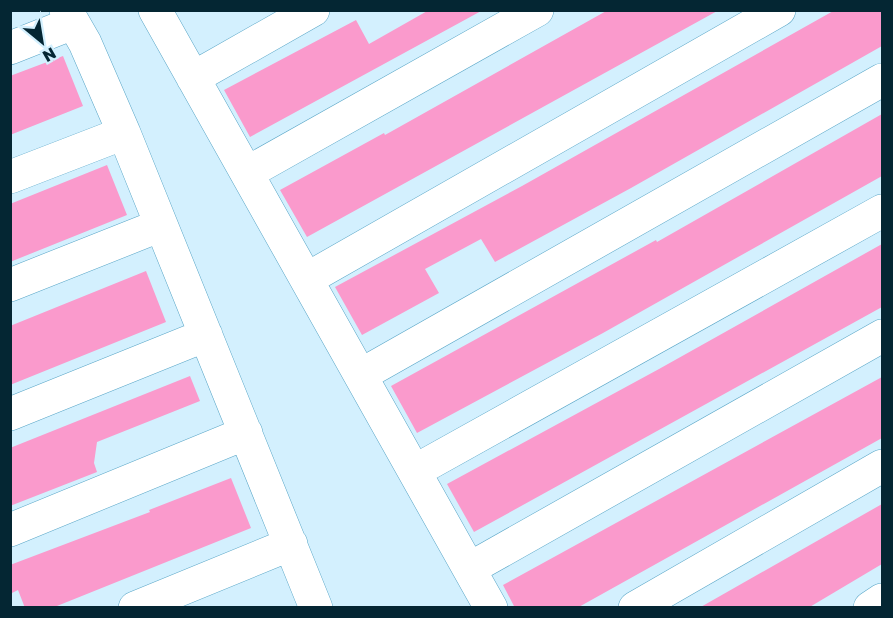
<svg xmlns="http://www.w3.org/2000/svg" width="893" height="618" font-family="'Golos Text',sans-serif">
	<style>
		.building { fill: #fa9acc }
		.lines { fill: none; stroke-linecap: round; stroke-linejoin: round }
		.minor-casing { stroke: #59a6c7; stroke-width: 34 }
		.minor { stroke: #fff; stroke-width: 33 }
	</style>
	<rect width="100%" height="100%" fill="#d3f0fe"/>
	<path class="building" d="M429,10H483L250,137L224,90L356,20L369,44Z
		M608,10H719L307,237L280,190L384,133L385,135Z
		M835,10H882V46L631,188L495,262L481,239L425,269L439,293L362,335L335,287L522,186Z
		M63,56L83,106L10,135V76Z
		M882,114V176L603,333L417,433L391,386L656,240L657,242Z
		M107,165L127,215L10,262V204Z
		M882,244V307L474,532L447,484L659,369Z
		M146,271L166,322L10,385V326Z
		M190,376L200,401L97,442L94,463L97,472L10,506V448Z
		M882,377V438L577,608H515L503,585Z
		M231,478L251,528L52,608H25L18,590L10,594V565L150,512L149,510Z
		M882,504V564L808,608H699Z"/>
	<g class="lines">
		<defs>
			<path id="minor" d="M66,10L85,43L124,133L316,608
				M155,10L491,608
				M10,48L73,23
				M193,78L313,10
				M247,173L537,10
				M10,177L124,133
				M307,279L779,10
				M10,285L161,225
				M361,375L882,80
				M10,414L206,335
				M415,471L882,211
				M10,530L246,433
				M469,569L882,336
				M135,608L291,544
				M635,608L882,466
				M870,608L882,600"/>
		</defs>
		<use href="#minor" class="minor-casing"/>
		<use href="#minor" class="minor"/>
	</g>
	<rect width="893" height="618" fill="none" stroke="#042633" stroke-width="24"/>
	<g transform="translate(42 42) rotate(150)" stroke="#d3f0fe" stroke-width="4.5" paint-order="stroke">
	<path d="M0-4.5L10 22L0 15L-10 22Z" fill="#042633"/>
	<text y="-9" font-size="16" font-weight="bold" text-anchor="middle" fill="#042633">N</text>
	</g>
</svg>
